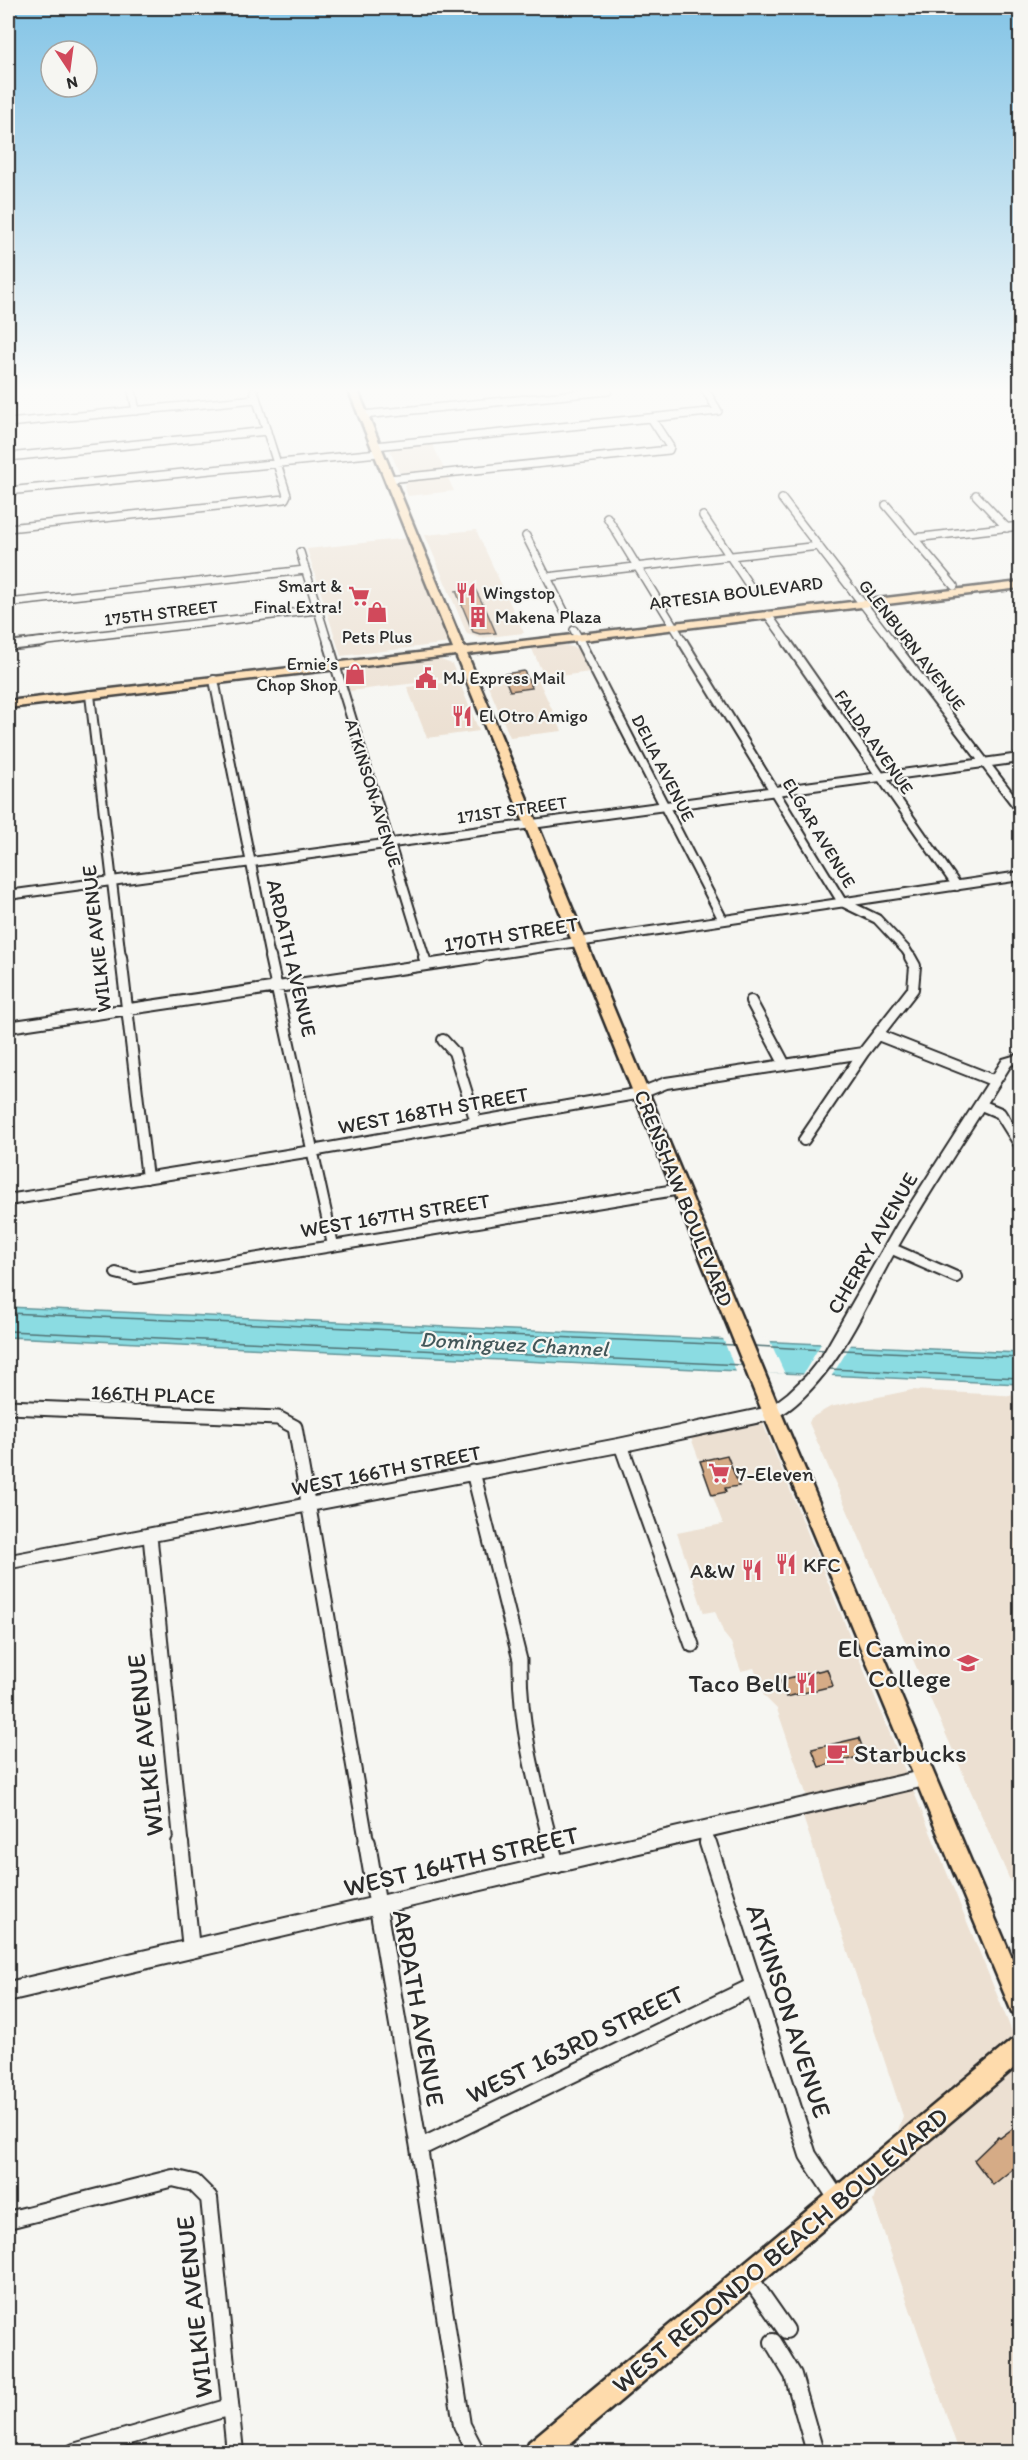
<svg xmlns="http://www.w3.org/2000/svg" width="1028" height="2460" font-family="Itim,sans-serif">
	<style>
		.built { fill: #ece0d2 }
		.water { fill: #8bdce2; stroke: #659599; stroke-width: 1.5 }
		.pier { fill: #f6f6f2 }
		.lines { fill: none; stroke-linecap: round; stroke-linejoin: round }
		.shore { stroke: #517274; stroke-width: 1.5 }
		.building { fill: #d5ab86; stroke: #2b2b2b; stroke-width: 1.5 }
		.minor-far4-casing { stroke: #2b2b2b; stroke-width: 10 }
		.minor-far3-casing { stroke: #2b2b2b; stroke-width: 12 }
		.minor-far2-casing { stroke: #2b2b2b; stroke-width: 14 }
		.minor-far1-casing { stroke: #2b2b2b; stroke-width: 17 }
		.minor-casing { stroke: #2b2b2b; stroke-width: 20 }
		.tertiary-casing { stroke: #2b2b2b; stroke-width: 4 }
		.primary-casing { stroke: #2b2b2b; stroke-width: 5 }
		.minor-far4 { stroke: #f6f6f2; stroke-width: 7 }
		.minor-far3 { stroke: #f6f6f2; stroke-width: 8 }
		.minor-far2 { stroke: #f6f6f2; stroke-width: 10 }
		.minor-far1 { stroke: #f6f6f2; stroke-width: 13 }
		.minor { stroke: #f6f6f2; stroke-width: 16 }
		.tertiary { fill: #f6f6f2; fill-rule: evenodd }
		.primary { fill: #fedbac; fill-rule: evenodd }
		.labels { text-anchor: middle; dominant-baseline: central; stroke-width: 4.5; stroke-linejoin: round; paint-order: stroke }
		.far-poi-label { font-size: 18px; fill: #2b2b2b; stroke: #f6f6f2; text-anchor: start }
		.far-street-label { font-size: 18px; fill: #2b2b2b; stroke: #f6f6f2 }
		.street-label { font-size: 21px; fill: #2b2b2b; stroke: #f6f6f2 }
		.poi-label { font-size: 21px; fill: #2b2b2b; stroke: #f6f6f2; text-anchor: start }
		.water-label { font-size: 22px; font-style: italic; fill: #435759; stroke: #f6f6f2 }
		.near-poi-label { font-size: 26px; fill: #2b2b2b; stroke: #f6f6f2; text-anchor: end }
		.near-street-label { font-size: 26px; fill: #2b2b2b; stroke: #f6f6f2 }
	</style>
	<rect width="100%" height="100%" fill="#f6f6f2"/>
	<filter id="ink" filterUnits="userSpaceOnUse"><feTurbulence type="fractalNoise" baseFrequency=".0167" numOctaves="2"/><feDisplacementMap in="SourceGraphic" scale="12" xChannelSelector="R" yChannelSelector="G"/><feConvolveMatrix kernelMatrix="1 2 1 2 8 2 1 2 1" color-interpolation-filters="sRGB"/></filter>
	<g filter="url(#ink)">
		<path class="built" d="M432,443L445,471L409,475L399,472L390,451L396,447Z
			M447,476L454,491L408,496L404,486L409,480Z
			M476,530L524,633L480,638L467,634L425,535Z
			M409,538L451,643L341,656L307,549Z
			M561,644L578,649L590,672L545,678L531,647Z
			M435,658L452,664L458,678L350,691L344,674L354,668Z
			M537,677L562,731L510,737L487,683Z
			M459,681L479,731L427,738L407,687Z
			M912,1390L1020,1396V1903L809,1423L811,1418L830,1407Z
			M763,1424L1020,2051V2452H959L873,2201L903,2116L800,1808L810,1805L777,1709L764,1696L754,1668L741,1671L731,1643L724,1634L715,1611L704,1613L677,1533L723,1524L691,1438Z"/>
		<path class="water" d="M8,1307L1020,1353V1384L8,1337Z"/>
		<path class="pier" d="M722,1336L769,1339L785,1374L736,1372Z
			M822,1342L852,1343L831,1377L802,1376Z"/>
		<g class="lines">
			<path class="shore" d="M8,1313L734,1345
				M8,1331L742,1365
				M755,1346L824,1350
				M843,1350L1020,1358
				M830,1369L1020,1378"/>
		</g>
		<path class="building" d="M475,589L487,612L496,633L480,634L473,632L456,591Z
			M524,671L532,688L510,691L503,674Z
			M727,1455L739,1486L725,1488L726,1492L712,1495L700,1461Z
			M827,1669L833,1686L786,1697L780,1680Z
			M859,1738L863,1749L859,1750L862,1756L819,1767L812,1749Z
			M1020,2123V2163L993,2185L974,2160L998,2137L1000,2138Z"/>
		<g class="lines">
			<defs>
				<path id="minor-far4" d="M132,391L136,411
					M362,415L608,391
					M8,423L256,399
					M375,446L718,411L706,391
					M8,457L267,431
					M389,479L669,450L670,447L651,418
					M8,491L378,453
					M976,495L1007,528
					M782,499L893,643
					M886,505L954,586
					M703,516L751,588
					M607,517L684,643
					M8,528L285,499L287,495L254,391
					M526,536L564,611
					M914,538L1020,526
					M300,552L328,643
					M547,577L819,546
					M8,603L305,570
					M768,615L788,643
					M574,630L581,643
					M30,643L317,610"/>
				<path id="minor-far3" d="M328,642L425,958
					M580,642L723,920
					M683,642L842,902L877,919L906,950L911,958
					M787,642L957,886
					M892,642L1020,809
					M8,646L43,642
					M214,680L270,958
					M90,695L121,958
					M8,895L1020,758
					M470,958L1020,876"/>
				<path id="minor-far2" d="M121,957L147,1178
					M270,957L333,1245
					M424,957L427,965
					M751,1001L784,1063
					M8,1027L480,957
					M878,1035L995,1081
					M443,1040L454,1052L476,1122
					M981,1105L1000,1113L1020,1145
					M804,1140L863,1053L913,989L915,966L910,957
					M8,1200L312,1151L641,1093L666,1083L863,1053
					M890,1248L956,1277
					M116,1273L136,1278L681,1189"/>
				<path id="minor-far1" d="M8,1407L278,1418L295,1427L367,1844
					M621,1445L692,1645
					M473,1472L520,1660C519,1724 535,1783 551,1844
					M150,1536L181,1844
					M8,1562L621,1445L772,1413
					M704,1830L709,1844"/>
				<path id="minor" d="M180,1843L191,1949
					M367,1843L419,2148L462,2425L476,2452
					M550,1843L556,1865
					M708,1843L808,2155L838,2200
					M419,2148L754,1986
					M8,2220L173,2178L194,2183L209,2198L235,2452
					M749,2277L786,2330
					M773,2342L793,2375L815,2452
					M74,2452L230,2407"/>
				<path id="tertiary" d="M1020,1054V1062L1011,1065C973,1127 932,1187 896,1250C874,1288 857,1330 831,1365C821,1379 785,1423 767,1417L765,1413L767,1409L788,1393L806,1376L822,1356L898,1223L1003,1059Z
					M925,1770L931,1772L934,1778L931,1784L925,1786L8,2001V1982Z"/>
				<path id="primary" d="M349,391H358L464,648L1020,582V588L467,654L781,1413L1020,1977V2016L1012,2012L763,1413L456,655L8,708V701L453,649Z
					M1020,2036V2063L560,2452H525L529,2442L1012,2040Z"/>
			</defs>
			<use href="#minor-far4" class="minor-far4-casing"/>
			<use href="#minor-far3" class="minor-far3-casing"/>
			<use href="#minor-far2" class="minor-far2-casing"/>
			<use href="#minor-far1" class="minor-far1-casing"/>
			<use href="#minor" class="minor-casing"/>
			<use href="#tertiary" class="tertiary-casing"/>
			<use href="#primary" class="primary-casing"/>
			<use href="#minor-far4" class="minor-far4"/>
			<use href="#minor-far3" class="minor-far3"/>
			<use href="#minor-far2" class="minor-far2"/>
			<use href="#minor-far1" class="minor-far1"/>
			<use href="#minor" class="minor"/>
			<use href="#tertiary" class="tertiary"/>
			<use href="#primary" class="primary"/>
		</g>
	</g>
	<linearGradient id="sky" x2="0" y2="1"><stop stop-color="#83c4e6"/><stop offset="0.53" stop-color="#fbfbf9"/><stop offset="1" stop-color="#fbfbf9" stop-opacity="0"/></linearGradient>
	<rect width="1028" height="736" fill="url(#sky)"/>
	<defs>
		<symbol id="restaurant-bare" viewBox="-9 -9 18 18"><path d="M-5-6h1v4h1v-4h1v4h1v-4h1v5L-1.5 .5V6h-2V.5L-5-1ZM5-6V6H3V1.5H1.5Q1.5-4 5-6Z" fill="#d1495b" stroke="#f6f6f2" stroke-width="2.5" paint-order="stroke"/></symbol>
		<symbol id="supermarket-bare" viewBox="-9 -9 18 18"><path d="M-6-5.5h2.5l.6 2H6L4.5 2H-2.5L-4.4-4H-6ZM-1.5 3.2a1.3 1.3 0 1 0 .1 0ZM3 3.2a1.3 1.3 0 1 0 .1 0Z" fill="#d1495b" stroke="#f6f6f2" stroke-width="2.5" paint-order="stroke"/></symbol>
		<symbol id="shop-bare" viewBox="-9 -9 18 18"><path d="M-5-2.5h2.3a2.7 3.5 0 0 1 5.4 0H5L5.5 6h-11ZM-1.5-2.5h3a1.5 2.3 0 0 0-3 0Z" fill="#d1495b" stroke="#f6f6f2" stroke-width="2.5" paint-order="stroke"/></symbol>
		<symbol id="building-bare" viewBox="-9 -9 18 18"><path d="M-4-6H4V6H1V3H-1V6H-4ZM-2.5-4.3h1.7v1.8h-1.7ZM.8-4.3h1.7v1.8H.8ZM-2.5-1h1.7V.8h-1.7ZM.8-1h1.7V.8H.8Z" fill="#d1495b" stroke="#f6f6f2" stroke-width="2.5" paint-order="stroke"/></symbol>
		<symbol id="civic-bare" viewBox="-9 -9 18 18"><path d="M-.6-6.5H3V-4.5H.6V-3L4-1V1h2V6H-6V1h2V-1L-.6-3ZM-1.2 2.5V6h2.4V2.5Z" fill="#d1495b" stroke="#f6f6f2" stroke-width="2.5" paint-order="stroke"/></symbol>
		<symbol id="university-bare" viewBox="-9 -9 18 18"><path d="M0-5L7-2L0 1L-7-2ZM-4 1L0 2.5L4 1V4Q0 6-4 4Z" fill="#d1495b" stroke="#f6f6f2" stroke-width="2.5" paint-order="stroke"/></symbol>
		<symbol id="cafe-bare" viewBox="-9 -9 18 18"><path d="M-5.5-4.5H6V0H3Q3 3.5 0 3.5H-2.5Q-5.5 3.5-5.5 0ZM3-3.2v2h1.7v-2ZM-6 4.5H4V6H-6Z" fill="#d1495b" stroke="#f6f6f2" stroke-width="2.5" paint-order="stroke"/></symbol>
	</defs>
	<g fill-rule="evenodd">
		<use href="#restaurant-bare" x="451" y="578" width="30" height="30"/>
		<use href="#supermarket-bare" x="344" y="581" width="30" height="30"/>
		<use href="#shop-bare" x="362" y="597" width="30" height="30"/>
		<use href="#building-bare" x="463" y="602" width="30" height="30"/>
		<use href="#shop-bare" x="340" y="659" width="30" height="30"/>
		<use href="#civic-bare" x="411" y="663" width="30" height="30"/>
		<use href="#restaurant-bare" x="447" y="701" width="30" height="30"/>
		<use href="#supermarket-bare" x="704" y="1458" width="30" height="30"/>
		<use href="#restaurant-bare" x="771" y="1549" width="30" height="30"/>
		<use href="#restaurant-bare" x="737" y="1555" width="30" height="30"/>
		<use href="#university-bare" x="953" y="1648" width="30" height="30"/>
		<use href="#restaurant-bare" x="791" y="1668" width="30" height="30"/>
		<use href="#cafe-bare" x="822" y="1738" width="30" height="30"/>
	</g>
	<g class="labels">
		<g class="far-poi-label">
			<text x="342" y="586" text-anchor="end">Smart &amp;<tspan x="342" dy="21">Final Extra!</tspan></text>
			<text x="483" y="593">Wingstop</text>
			<text x="495" y="617">Makena Plaza</text>
			<text x="377" y="637" text-anchor="middle">Pets Plus</text>
			<text x="338" y="664" text-anchor="end">Ernie’s<tspan x="338" dy="21">Chop Shop</tspan></text>
			<text x="443" y="678">MJ Express Mail</text>
			<text x="479" y="716">El Otro Amigo</text>
		</g>
		<g class="far-street-label">
			<text transform="translate(736 593) rotate(-7)">ARTESIA BOULEVARD</text>
			<text transform="translate(161 613) rotate(-7)">175TH STREET</text>
			<text transform="translate(912 645) rotate(52)">GLENBURN AVENUE</text>
			<text transform="translate(874 742) rotate(55)">FALDA AVENUE</text>
			<text transform="translate(663 768) rotate(63)">DELIA AVENUE</text>
			<text transform="translate(373 793) rotate(73)">ATKINSON AVENUE</text>
			<text transform="translate(512 810) rotate(-8)">171ST STREET</text>
			<text transform="translate(819 833) rotate(59)">ELGAR AVENUE</text>
		</g>
		<g class="street-label">
			<text transform="translate(511 934) rotate(-9)">170TH STREET</text>
			<text transform="translate(96 939) rotate(-96)">WILKIE AVENUE</text>
			<text transform="translate(292 958) rotate(77)">ARDATH AVENUE</text>
			<text transform="translate(433 1110) rotate(-10)">WEST 168TH STREET</text>
			<text transform="translate(684 1198) rotate(68)">CRENSHAW BOULEVARD</text>
			<text transform="translate(395 1215) rotate(-9)">WEST 167TH STREET</text>
			<text transform="translate(872 1243) rotate(-60)">CHERRY AVENUE</text>
			<text transform="translate(153 1394) rotate(2)">166TH PLACE</text>
			<text transform="translate(386 1470) rotate(-11)">WEST 166TH STREET</text>
		</g>
		<g class="poi-label">
			<text x="736" y="1473">7-Eleven</text>
			<text x="803" y="1564">KFC</text>
			<text x="735" y="1570" text-anchor="end">A&amp;W</text>
		</g>
		<g class="water-label">
			<text transform="translate(514 1344) rotate(3)">Dominguez Channel</text>
		</g>
		<g class="near-poi-label">
			<text x="951" y="1648">El Camino<tspan x="951" dy="30">College</tspan></text>
			<text x="789" y="1683">Taco Bell</text>
			<text x="854" y="1753" text-anchor="start">Starbucks</text>
		</g>
		<g class="near-street-label">
			<text transform="translate(145 1745) rotate(-96)">WILKIE AVENUE</text>
			<text transform="translate(461 1861) rotate(-13)">WEST 164TH STREET</text>
			<text transform="translate(419 2008) rotate(80)">ARDATH AVENUE</text>
			<text transform="translate(789 2011) rotate(72)">ATKINSON AVENUE</text>
			<text transform="translate(575 2044) rotate(-26)">WEST 163RD STREET</text>
			<text transform="translate(780 2250) rotate(-40)">WEST REDONDO BEACH BOULEVARD</text>
			<text transform="translate(194 2307) rotate(-96)">WILKIE AVENUE</text>
		</g>
	</g>
	<rect width="1028" height="2460" fill="none" stroke="#f6f6f2" stroke-width="30"/>
	<rect x="15" y="15" width="998" height="2430" fill="none" stroke="#2b2b2b" stroke-width="2" filter="url(#ink)"/>
	<g transform="translate(69 69) rotate(167)"><circle r="28" fill="#f6f6f2" stroke="#a5a5a2" stroke-width="1.5"/>
	<path d="M0-4.5L10 22L0 15L-10 22Z" fill="#d1495b"/>
	<text y="-9" font-size="16" font-weight="bold" text-anchor="middle" fill="#2b2b2b">N</text>
	</g>
</svg>
